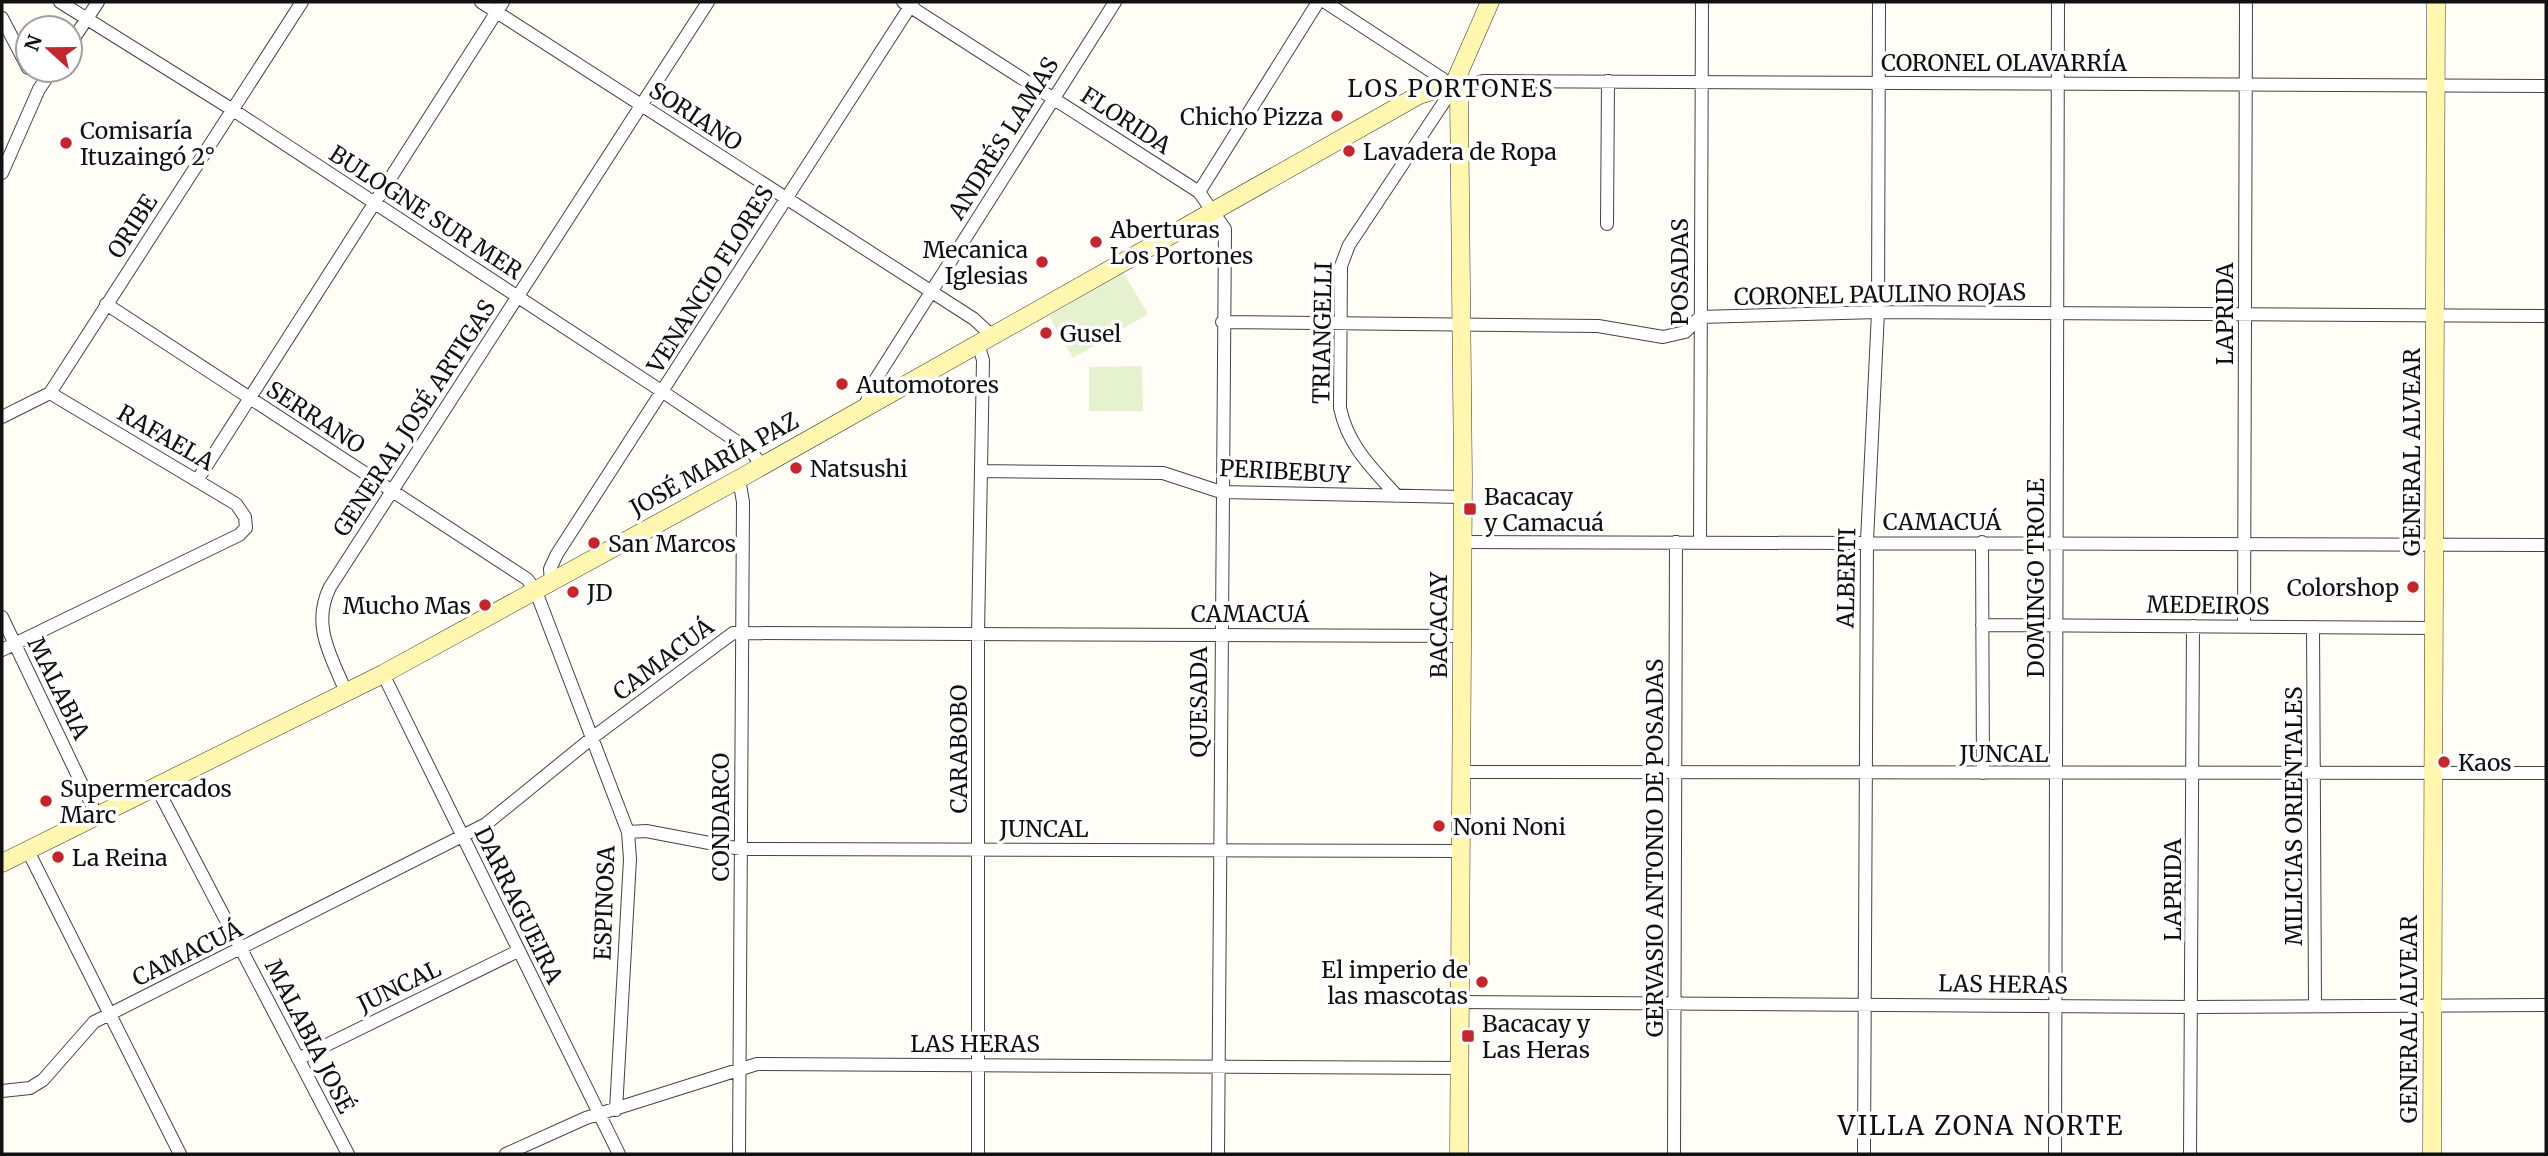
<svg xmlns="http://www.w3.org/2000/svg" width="2548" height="1156" font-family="Merriweather,serif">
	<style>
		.pitch { fill: #e6f2cf }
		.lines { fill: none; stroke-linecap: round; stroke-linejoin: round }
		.street-casing { stroke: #444; stroke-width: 14 }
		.secondary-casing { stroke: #333; stroke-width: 19 }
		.street { stroke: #fff; stroke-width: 12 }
		.secondary { stroke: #fff6b0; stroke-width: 18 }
		.poi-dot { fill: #c4262e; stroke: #fff; stroke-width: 2.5 }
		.labels { text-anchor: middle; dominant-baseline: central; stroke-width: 7; stroke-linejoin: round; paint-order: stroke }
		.street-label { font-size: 23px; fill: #111; stroke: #fff }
		.poi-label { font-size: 23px; fill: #111; stroke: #fff; text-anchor: start }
		.neighbourhood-label { font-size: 24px; letter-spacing: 2px; fill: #111; stroke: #fff }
		.quarter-label { font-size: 26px; letter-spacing: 2px; fill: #111; stroke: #fff }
	</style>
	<rect width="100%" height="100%" fill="#fffdf5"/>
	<path class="pitch" d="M1123,272L1148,314L1073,358L1049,316Z
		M1142,366L1143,411H1089V367Z"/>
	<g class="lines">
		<defs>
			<path id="street" d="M60,2L233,110L663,392L751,451L762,466
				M481,2L974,319L992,336
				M903,2L1199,192L1225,229L1218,1154
				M1325,2L1443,79
				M2,18L28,68
				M70,44L98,2
				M1463,86L1483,81L2546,86
				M2,173L39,89L52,70
				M1199,192L1318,2
				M1607,224L1608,81
				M106,304L527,579L535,589L628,832L630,859L616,1110
				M1222,322L1598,326L1663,337L1685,332L1700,317L1878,312L2546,316
				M978,344L983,360L978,633V1154
				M865,406L874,382L1115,2
				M2,417L50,393L302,2
				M982,471L1163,473L1221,492L1462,497
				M198,479L503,2
				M739,479L743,502L739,1154
				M1397,496C1372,468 1348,446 1340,408L1341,266L1349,245L1446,99
				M1700,541L1702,2
				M1463,542L2546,545
				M1982,542L1983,773
				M551,581L550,569L557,554L913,2
				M2,617L97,816
				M1982,625L2434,628
				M2244,626L2246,2
				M2313,627L2315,1004
				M2,650L239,535L246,528L245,517L236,504L50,393
				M383,674L619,1154
				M346,692C331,656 311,625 330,587L708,2
				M1461,772L2546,773
				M157,788L348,1154
				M628,832L646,831L741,849L1462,851
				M28,851L180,1154
				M1459,1002L2192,1007L2546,1005
				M298,1059L518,951
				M2,1091L30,1088L43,1080L94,1022L486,824L592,738L733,633L1463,636
				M506,1154L586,1118L757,1064L1460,1068
				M1674,1154L1676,542
				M1864,1154L1867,541L1878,312L1879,2
				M2055,1154L2058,2
				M2190,1154L2193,626"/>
			<path id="secondary" d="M1457,77L1490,2
				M1459,97L1463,477L1459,1154
				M2,863L383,674L739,479L1419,95L1439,89
				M2432,1154L2436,2"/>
		</defs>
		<use href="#street" class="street-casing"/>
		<use href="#secondary" class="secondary-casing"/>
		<use href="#street" class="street"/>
		<use href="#secondary" class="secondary"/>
	</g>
	<g class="poi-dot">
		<circle cx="1337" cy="116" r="7"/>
		<circle cx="66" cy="143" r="7"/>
		<circle cx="1349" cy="151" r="7"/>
		<circle cx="1096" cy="242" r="7"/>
		<circle cx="1042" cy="262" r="7"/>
		<circle cx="1046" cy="333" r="7"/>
		<circle cx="842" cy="384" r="7"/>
		<circle cx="796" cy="468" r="7"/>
		<rect x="1463" y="502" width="14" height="14" rx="3.5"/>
		<circle cx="594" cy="543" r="7"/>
		<circle cx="2413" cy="587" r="7"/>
		<circle cx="573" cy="592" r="7"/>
		<circle cx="485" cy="605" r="7"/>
		<circle cx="2444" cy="762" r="7"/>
		<circle cx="46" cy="801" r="7"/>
		<circle cx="1439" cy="826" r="7"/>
		<circle cx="58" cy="857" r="7"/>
		<circle cx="1482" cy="982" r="7"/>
		<rect x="1461" y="1029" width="14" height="14" rx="3.5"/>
	</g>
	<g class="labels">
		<g class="street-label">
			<text x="2004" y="62">CORONEL OLAVARRÍA</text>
			<text transform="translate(696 116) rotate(33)">SORIANO</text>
			<text transform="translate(1126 120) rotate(33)">FLORIDA</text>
			<text transform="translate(1003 138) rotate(-58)">ANDRÉS LAMAS</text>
			<text transform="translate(426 212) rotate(33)">BULOGNE SUR MER</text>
			<text transform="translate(132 226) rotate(-57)">ORIBE</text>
			<text transform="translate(1679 272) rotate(-90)">POSADAS</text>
			<text transform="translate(710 279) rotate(-58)">VENANCIO FLORES</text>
			<text transform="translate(1880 294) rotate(-1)">CORONEL PAULINO ROJAS</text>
			<text transform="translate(2224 314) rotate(-90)">LAPRIDA</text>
			<text transform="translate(1322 333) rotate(-89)">TRIANGELLI</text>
			<text transform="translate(316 417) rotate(33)">SERRANO</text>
			<text transform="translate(414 418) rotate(-57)">GENERAL JOSÉ ARTIGAS</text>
			<text transform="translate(166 437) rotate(30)">RAFAELA</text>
			<text transform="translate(2411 452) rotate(-90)">GENERAL ALVEAR</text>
			<text transform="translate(714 464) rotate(-29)">JOSÉ MARÍA PAZ</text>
			<text transform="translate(1285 471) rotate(3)">PERIBEBUY</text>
			<text x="1942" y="521">CAMACUÁ</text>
			<text transform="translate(1846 578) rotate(-89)">ALBERTI</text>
			<text transform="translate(2035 578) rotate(-90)">DOMINGO TROLE</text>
			<text transform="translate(2208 605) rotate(1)">MEDEIROS</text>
			<text x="1250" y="613">CAMACUÁ</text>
			<text transform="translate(1438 625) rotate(-90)">BACACAY</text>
			<text transform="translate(663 659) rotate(-37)">CAMACUÁ</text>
			<text transform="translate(59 688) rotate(64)">MALABIA</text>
			<text transform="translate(1198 702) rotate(-90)">QUESADA</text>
			<text transform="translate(958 749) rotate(-90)">CARABOBO</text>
			<text x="2004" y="753">JUNCAL</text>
			<text transform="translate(2293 816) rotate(-90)">MILICIAS ORIENTALES</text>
			<text transform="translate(720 817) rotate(-90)">CONDARCO</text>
			<text x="1044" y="828">JUNCAL</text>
			<text transform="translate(1654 848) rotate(-90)">GERVASIO ANTONIO DE POSADAS</text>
			<text transform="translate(2172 890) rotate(-90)">LAPRIDA</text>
			<text transform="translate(604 903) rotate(-88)">ESPINOSA</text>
			<text transform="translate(519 905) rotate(64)">DARRAGUEIRA</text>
			<text transform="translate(187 953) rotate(-26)">CAMACUÁ</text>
			<text transform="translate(2003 984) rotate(1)">LAS HERAS</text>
			<text transform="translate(399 986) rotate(-26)">JUNCAL</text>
			<text transform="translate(2408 1019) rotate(-90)">GENERAL ALVEAR</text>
			<text transform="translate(310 1036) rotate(63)">MALABIA JOSÉ</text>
			<text x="975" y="1043">LAS HERAS</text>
		</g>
		<g class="poi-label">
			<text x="1323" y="116" text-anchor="end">Chicho Pizza</text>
			<text x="80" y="130">Comisaría<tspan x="80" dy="26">Ituzaingó 2°</tspan></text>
			<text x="1363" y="151">Lavadera de Ropa</text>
			<text x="1110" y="229">Aberturas<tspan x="1110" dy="26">Los Portones</tspan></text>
			<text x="1028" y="249" text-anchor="end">Mecanica<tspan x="1028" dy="26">Iglesias</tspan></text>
			<text x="1060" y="333">Gusel</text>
			<text x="856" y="384">Automotores</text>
			<text x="810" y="468">Natsushi</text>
			<text x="1484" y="496">Bacacay<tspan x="1484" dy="26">y Camacuá</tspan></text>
			<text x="608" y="543">San Marcos</text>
			<text x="2399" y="587" text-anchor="end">Colorshop</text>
			<text x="587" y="592">JD</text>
			<text x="471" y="605" text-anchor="end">Mucho Mas</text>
			<text x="2458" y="762">Kaos</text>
			<text x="60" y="788">Supermercados<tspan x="60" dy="26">Marc</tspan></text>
			<text x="1453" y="826">Noni Noni</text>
			<text x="72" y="857">La Reina</text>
			<text x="1468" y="969" text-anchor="end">El imperio de<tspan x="1468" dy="26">las mascotas</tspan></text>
			<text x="1482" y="1023">Bacacay y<tspan x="1482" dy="26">Las Heras</tspan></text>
		</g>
		<g class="neighbourhood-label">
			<text x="1451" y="88">LOS PORTONES</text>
		</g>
		<g class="quarter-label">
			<text x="1981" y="1125">VILLA ZONA NORTE</text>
		</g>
	</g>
	<rect width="2548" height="1156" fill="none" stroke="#111111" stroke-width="7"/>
	<g transform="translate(49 49) rotate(291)"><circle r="33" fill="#ffffff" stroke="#a0a0a0" stroke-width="2"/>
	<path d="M0-5L12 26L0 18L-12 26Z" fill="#c4262e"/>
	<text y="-10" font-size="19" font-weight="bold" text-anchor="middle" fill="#111111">N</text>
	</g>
</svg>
